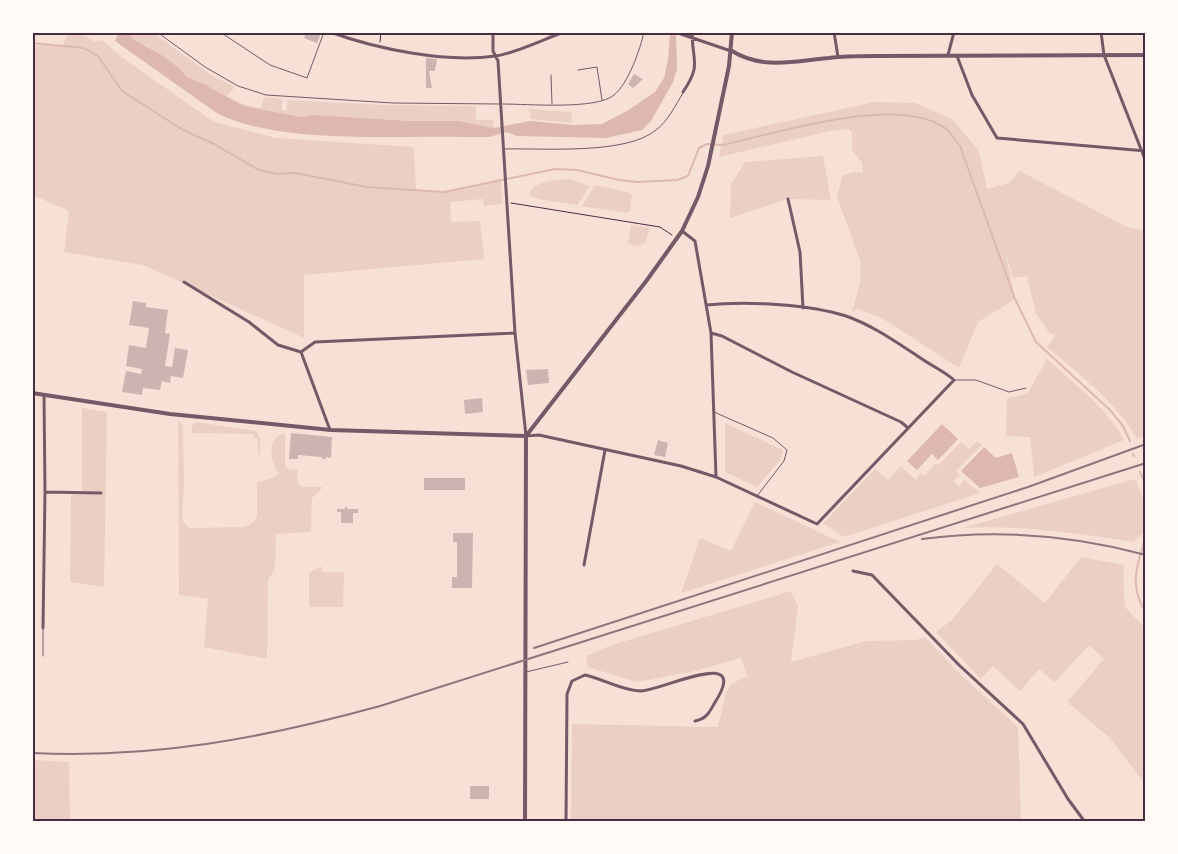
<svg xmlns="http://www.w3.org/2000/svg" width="1178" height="854" font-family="Karla,sans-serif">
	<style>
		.green { fill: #ebcfc5 }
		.water { fill: #dcb8b0 }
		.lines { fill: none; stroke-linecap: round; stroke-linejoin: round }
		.stream { stroke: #dcb8b0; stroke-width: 2 }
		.building { fill: #ccb4b1 }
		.path { stroke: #4a2c40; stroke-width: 1 }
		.service { stroke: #755966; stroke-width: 1 }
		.minor { stroke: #755966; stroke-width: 3 }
		.tertiary { stroke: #755966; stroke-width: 4 }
		.rail { stroke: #8f747c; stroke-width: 2 }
		.neatline { fill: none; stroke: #4a2c40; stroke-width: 2 }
	</style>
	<rect width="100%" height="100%" fill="#f7e1d7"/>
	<path class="green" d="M68,33H79L95,42L102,40L120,56L214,122L276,138L414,147L416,190L444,192L501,181L502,204L484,206L483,199L450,202L451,222L480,221L484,259L304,275V338L143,265L64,252L69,211L33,195L32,45L63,46Z
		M129,33H153L213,76L235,87L227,96L243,104L261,108L264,97L282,99V110L286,111L288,100L385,105L476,106V120H493L494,128L459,121H410L316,115L301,117L243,106L206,85L187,77L181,70L147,46L133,39Z
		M874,102L915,103L952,119L979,151L987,189L1009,183L1020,171L1127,227L1145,230V436L1137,439C1116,402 1079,374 1047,347L1056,334H1050L1036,313L1027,276L1013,278L1005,250L1015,299L978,322L959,368L882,318L858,309L852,312L861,279L860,260L837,197L842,176L854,172L862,173L863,164L852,150V132L848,129L830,131L719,157L723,135Z
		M529,109L571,112L572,123L531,119Z
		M823,156L831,200L788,199L730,218L731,184L745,162Z
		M570,179L590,186L577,205L538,199L529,195C533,180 557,180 570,179Z
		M595,185L628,192L632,196L630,211L627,213L582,206Z
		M631,225L650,228L645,243L638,246L628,244Z
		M1047,359C1070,380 1112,413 1124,440L1034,477L1030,437L1006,436L1007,398L1027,394Z
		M82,408L107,412L104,587L70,582L71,492H82Z
		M178,420L183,426L184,484L182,520L189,528L241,527C249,526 253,524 257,516V482L273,478L279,473C269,462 267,437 285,433V465L287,469L298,470L297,482L302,487H323L312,498L311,532L276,534L275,569L268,580L267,659L204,647L208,599L179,595Z
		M196,422L256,431L260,438V455L258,454V439L254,438V434L192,433V426Z
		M725,423L783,450L781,459L757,487L725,472Z
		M977,441L982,445L956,471L960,475L953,481L959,487L964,479L980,493L844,537L823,523L875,469L888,480L901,466L916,480L921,473L924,476L935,464L939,465L961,442L969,449Z
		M1135,479C1146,502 1146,507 1144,532L1133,542C1075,533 1020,525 962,528Z
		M755,502L840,542L681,593L700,538L731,551Z
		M1081,557L1124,565L1123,577L1125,607L1145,628V784L1110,738L1067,702L1104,659L1089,645L1055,682L1039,669L1020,691L993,666L981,679L936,632L952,620L997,564L1045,603Z
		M319,567H322V572H344L343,607H309V573Z
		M791,591L798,606L791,662L866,641L916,640L925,637L959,673L1018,727L1021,821H571L572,724L718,727L726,692L731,684L747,676L741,658L691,672L636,682L588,667L586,656L612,645Z
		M33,760L69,762L70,821H33Z"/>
	<path class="water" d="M123,33H129L133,39L165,57L181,70L187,77L206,85L243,106L301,117L316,115L410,121H459L494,128L530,121L574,125L602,124L627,111L655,92L664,78L668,60L670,33H676L677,69L673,82L651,121L642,130L606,138L517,136L507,132L489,137H464C390,135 284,145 218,114L115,41L118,34Z
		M942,424L958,439L938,460L932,454L917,470L907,461Z
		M984,447L996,458L1012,453L1019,477L980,488L961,471Z"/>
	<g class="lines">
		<path class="stream" d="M32,43L84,48L98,56L122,91L183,130L214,144L259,170L277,174L295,173L367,187L444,192L555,169L577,170L619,180L638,182L677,180L688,176L699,148L707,144L723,145C777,133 897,94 945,128C951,132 955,141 960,146L1015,299L1036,342L1110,410L1123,426L1130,441
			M1133,454L1134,456
			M1140,472L1146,485
			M1146,536C1137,566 1128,584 1146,613"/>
	</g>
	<path class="building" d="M306,32L321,33L317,43L304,38Z
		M426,58L437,59L435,71H429L432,88H426Z
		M634,74L643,79L633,88L628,84Z
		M133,301L146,303V307L168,310L165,333L170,334L165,366L172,367L175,348L188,350L183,378L171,376L170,383L162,381L160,390L143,388L142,395L122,392L126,371L141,374L142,369L126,366L129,345L146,348L149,328L129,325Z
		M548,369L549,383L528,385L526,370Z
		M482,398L483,412L465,414L464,400Z
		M291,433L332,437L331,458L326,457V459H322V457L298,455V459H289Z
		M658,440L668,443L665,457L654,455Z
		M424,478H465V490H424Z
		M346,506L348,509H358V513H353V523H341V512H337V509H344Z
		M453,533H473L472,588H452V577H457V542H453Z
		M470,786H489V799H470Z"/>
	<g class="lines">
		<path class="path" d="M380,42L381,32
			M511,203L660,227L672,235"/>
		<path class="service" d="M157,32L205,67L238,86L266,95L393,103L499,104
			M220,32L270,65L307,78L324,32
			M578,70L597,67L602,100
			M551,75L552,104
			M503,104C527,104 597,110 614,95C628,84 640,50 644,32
			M505,149C544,148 626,155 656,130C668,121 675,106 683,93
			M955,380H976L1009,392L1026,388
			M714,412L773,438L787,450L784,461L757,496
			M43,656V629
			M526,672L568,662"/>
		<path class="minor" d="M330,32C377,49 445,63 495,56C514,54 544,39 564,32
			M493,32V51L498,61L515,333L526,436L539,435L681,466L716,477L817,524L954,380C944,371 930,365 919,357C896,342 872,325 846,316C808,304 746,301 706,305
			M675,32L731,51
			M834,32L838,57
			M1101,32L1104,55L1146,162
			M948,55L954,32
			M957,56L972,95L997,138L1146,151
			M683,92C702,64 692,62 692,32
			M788,199L800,252L803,308
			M682,231L695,241L711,333L716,477
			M184,282L249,322L278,345L301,352
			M711,333L722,336L792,372L901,422L907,427
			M301,352L315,342L515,333
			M301,352L330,430
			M45,492L101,493
			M584,565L605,450
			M853,571L872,575L959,665L1023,724L1068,799L1085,822
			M43,628L45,492L44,395
			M566,822L567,694L572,681L585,675C603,679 623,691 641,691C664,690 753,644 714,704C709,713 706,719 695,721"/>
		<path class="tertiary" d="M732,51C763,70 795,61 829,58C844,56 860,56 875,56L1146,55
			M32,393L170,414L331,430L526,436
			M526,436L647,280L682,231L698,197L708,166L729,66L732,32
			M525,822L526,436"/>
		<path class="rail" d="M922,539C998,529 1072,535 1146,555
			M534,648L1028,487L1146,444
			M32,753C153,759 264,738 380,706L1146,463"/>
	</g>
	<rect width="1178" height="854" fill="none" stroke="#fffaf5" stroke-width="68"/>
	<rect x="34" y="34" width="1110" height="786" class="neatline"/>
</svg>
